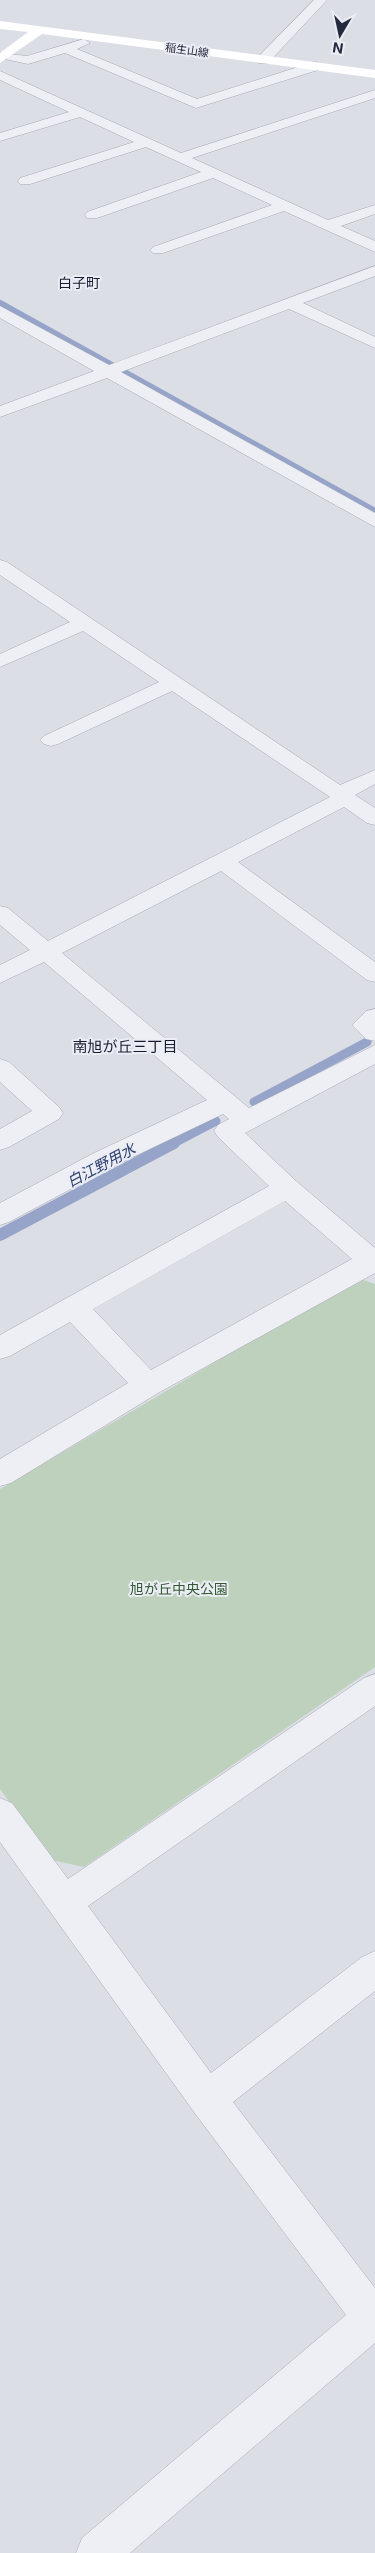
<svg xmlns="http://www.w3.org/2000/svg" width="375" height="2553" font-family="Inter,'Noto Sans JP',sans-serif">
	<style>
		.green { fill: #bed1bc }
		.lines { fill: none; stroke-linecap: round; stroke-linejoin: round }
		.stream-far2 { stroke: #95a4c8; stroke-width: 8 }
		.stream-far1 { stroke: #95a4c8; stroke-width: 9 }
		.stream { stroke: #95a4c8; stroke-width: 12 }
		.street-casing { stroke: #a5a8b3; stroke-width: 1 }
		.street { fill: #eeeff5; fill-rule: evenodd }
		.secondary { fill: #fff; fill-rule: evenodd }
		.labels { text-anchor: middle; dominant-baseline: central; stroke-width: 4; stroke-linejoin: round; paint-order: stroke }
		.far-street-label { font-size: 11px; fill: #25293d; stroke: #ebedf4 }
		.far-quarter-label { font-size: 14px; fill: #181b2d; stroke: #ebedf4 }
		.park-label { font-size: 14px; fill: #325932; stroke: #ebedf4 }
		.neighbourhood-label { font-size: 15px; fill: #181b2d; stroke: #ebedf4 }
		.water-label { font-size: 15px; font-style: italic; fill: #2f4071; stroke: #ebedf4 }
	</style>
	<rect width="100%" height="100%" fill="#dcdee6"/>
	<path class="green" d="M358,1278L375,1284V1667L84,1867L52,1860L0,1789V1489Z"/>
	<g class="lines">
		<path class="stream-far2" d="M0,304L375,512"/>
		<path class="stream-far1" d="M254,1102L367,1042
			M172,1144L216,1121"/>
		<path class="stream" d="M0,1235L174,1143"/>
		<defs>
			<path id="street" d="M314,0H327L268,63H258L257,60L258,57Z
				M84,39L90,43L77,49L197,99L311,63L316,62L322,66L321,69L196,108L65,53L28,64L0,58V53L27,56Z
				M0,71L181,153L375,90V98L192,158L328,220L375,205V214L341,226L375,241V252L284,211L163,253H153L150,250L153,247L272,205L213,178L97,218H87L85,215L87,212L201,172L146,147L30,184H20L18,181L20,178L134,142L80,117L0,141V133L69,112L0,80Z
				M375,266V276L303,303L375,337V348L289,309L121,372L375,513V527L107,378L0,417V406L94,371L0,318V306L109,365Z
				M0,560L7,562L340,785L375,770V784L355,795L375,808V825L367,823L344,807L238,862L375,962V982L367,980L221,871L62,953L249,1108L375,1045V1064L245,1133L296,1181L375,1248V1273L158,1393L11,1483L0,1486V1459L128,1383L70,1322L10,1356L0,1359V1335L269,1186L218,1137L214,1131L218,1125L229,1119L223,1114L112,1167L9,1222L0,1225V1203L94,1153L207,1100L44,962L0,983V965L30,950L0,925V906L8,908L48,941L330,797L172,691L58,744L51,746L44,744L40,740L44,736L159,682L83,631L0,667V654L70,622L0,575ZM285,1201L352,1259L151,1370L93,1309Z
				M375,1009V1041L366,1039L352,1025L366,1011Z
				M0,1059L9,1062L59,1107L63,1113L59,1119L9,1147L0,1150V1129L32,1111L0,1082Z
				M375,1674V1706L88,1906L211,2073L362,1957L375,1951V1991L233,2102L375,2288V2343L130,2553H76L82,2538L346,2315L194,2112L0,1842V1798L12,1803L68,1879L364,1678Z"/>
		</defs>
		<use href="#street" class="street-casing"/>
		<use href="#street" class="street"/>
		<path class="secondary" d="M0,21L375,70V78L42,34L0,63V53L28,32L0,29Z"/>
	</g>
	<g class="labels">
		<g class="far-street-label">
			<text transform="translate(187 50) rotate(8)">稲生山線</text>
		</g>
		<g class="far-quarter-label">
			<text x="79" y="282">白子町</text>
		</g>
		<g class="park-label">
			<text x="179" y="1588">旭が丘中央公園</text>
		</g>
		<g class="neighbourhood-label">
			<text x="125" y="1046">南旭が丘三丁目</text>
		</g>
		<g class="water-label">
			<text transform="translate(101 1165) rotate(-28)">白江野用水</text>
		</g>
	</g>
	<g transform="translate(340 35) rotate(189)" stroke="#ebedf4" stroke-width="4" paint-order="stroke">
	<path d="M0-4L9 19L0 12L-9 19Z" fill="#25293d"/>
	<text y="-8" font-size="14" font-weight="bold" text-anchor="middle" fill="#25293d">N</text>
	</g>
</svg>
